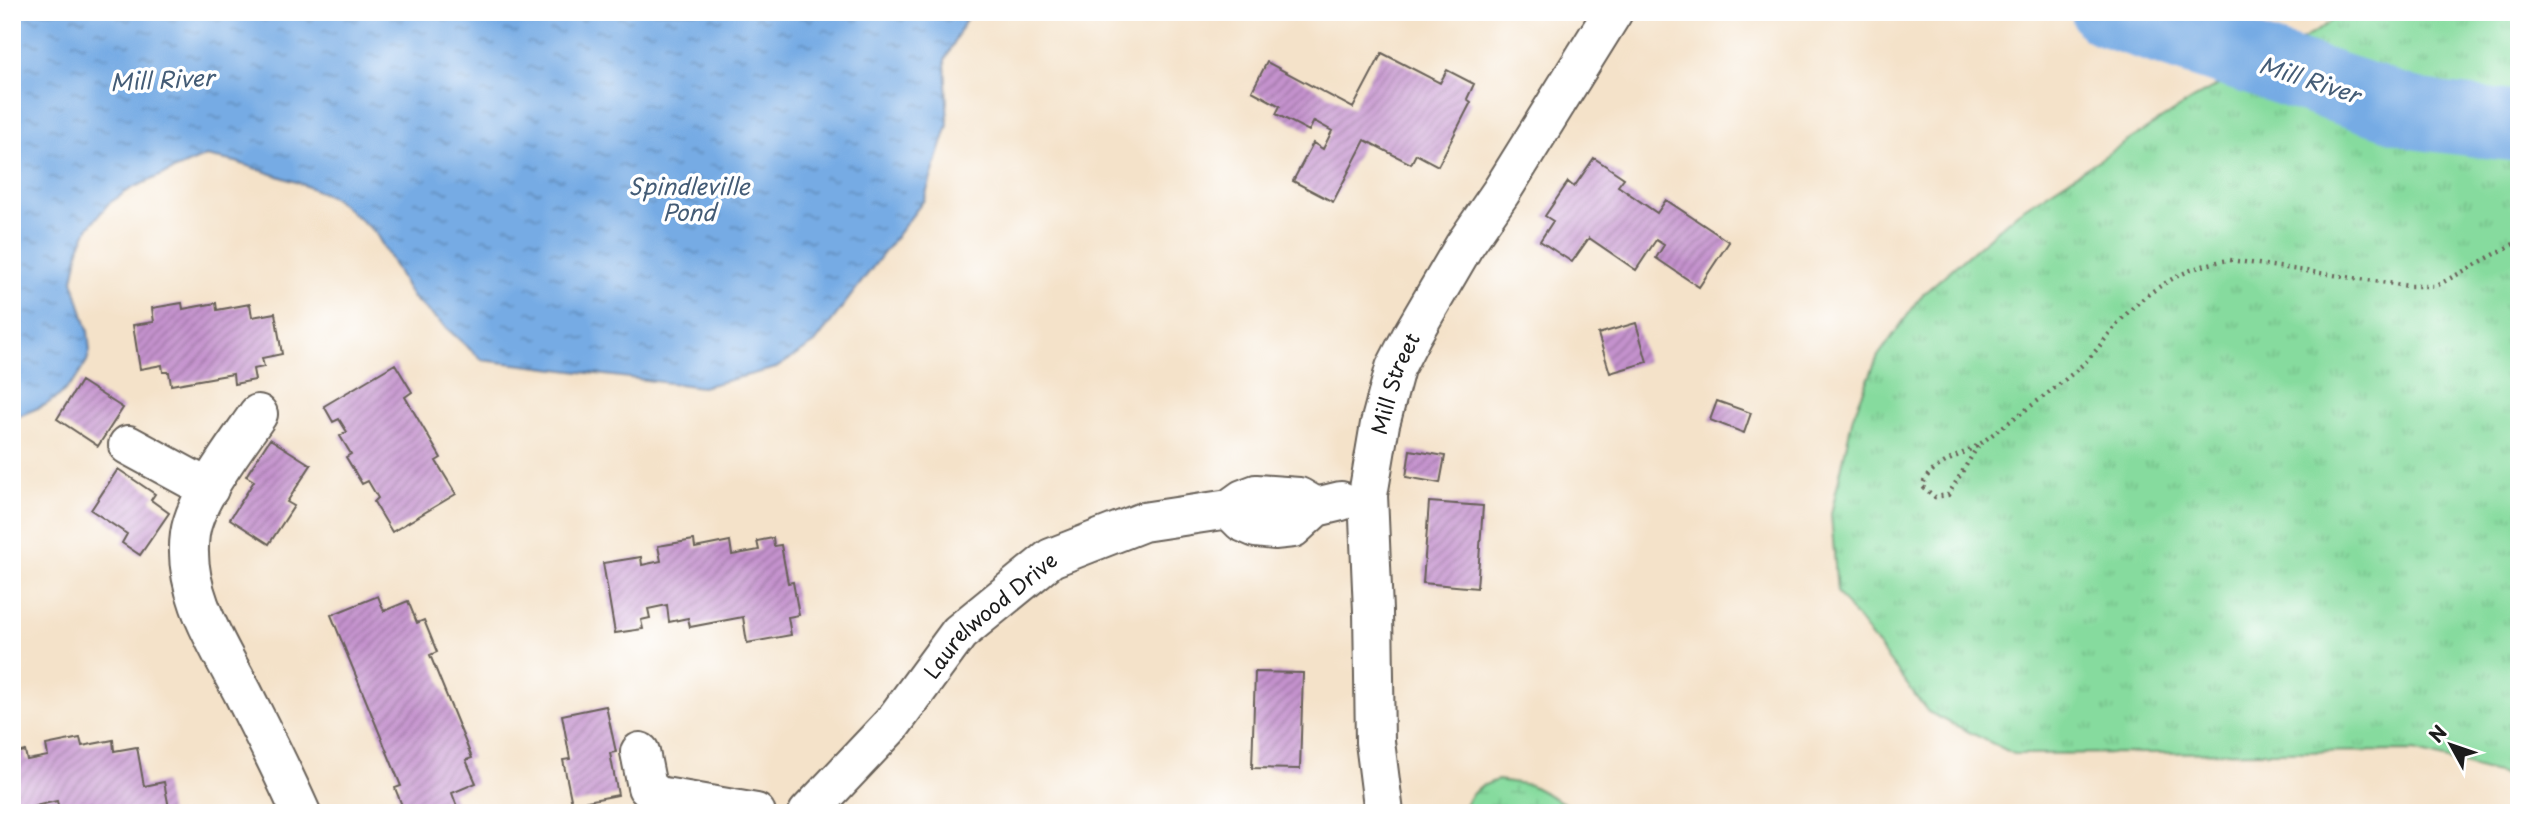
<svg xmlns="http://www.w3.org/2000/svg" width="2531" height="825" font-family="'Playpen Sans',sans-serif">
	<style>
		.grass { fill: url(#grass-tufts); stroke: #517c5d; stroke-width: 2 }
		.wetland { fill: url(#wetland-marsh); stroke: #517c5d; stroke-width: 2 }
		.water { fill: url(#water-ripples); stroke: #496480; stroke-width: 2 }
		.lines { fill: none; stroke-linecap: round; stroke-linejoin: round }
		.river { stroke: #76abe4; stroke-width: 70 }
		.building { fill: url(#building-hatch) }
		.minor-casing { stroke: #686159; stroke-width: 42 }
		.path { stroke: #686159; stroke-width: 4.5; stroke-dasharray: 2 5; stroke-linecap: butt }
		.minor { stroke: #fff; stroke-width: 38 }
		.labels { text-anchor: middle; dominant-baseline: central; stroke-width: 7; stroke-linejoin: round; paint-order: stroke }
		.street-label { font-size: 21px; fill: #1c1c1c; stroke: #fff }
		.water-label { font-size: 23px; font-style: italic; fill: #445c76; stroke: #fff }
	</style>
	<defs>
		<pattern id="grass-tufts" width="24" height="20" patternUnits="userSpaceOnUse" patternTransform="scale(1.75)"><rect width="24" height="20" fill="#86db9e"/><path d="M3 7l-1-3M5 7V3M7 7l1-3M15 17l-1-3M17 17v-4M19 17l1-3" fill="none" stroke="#73bb88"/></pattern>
		<pattern id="wetland-marsh" width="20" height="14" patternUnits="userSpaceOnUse" patternTransform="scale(1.75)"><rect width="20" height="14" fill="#86db9e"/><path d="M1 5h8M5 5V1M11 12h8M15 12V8" fill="none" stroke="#73bb88"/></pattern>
		<pattern id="water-ripples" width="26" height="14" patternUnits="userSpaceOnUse" patternTransform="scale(1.75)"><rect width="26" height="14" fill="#76abe4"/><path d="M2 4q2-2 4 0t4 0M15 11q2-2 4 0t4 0" fill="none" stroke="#608ab8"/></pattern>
		<pattern id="building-hatch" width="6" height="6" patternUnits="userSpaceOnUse" patternTransform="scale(1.75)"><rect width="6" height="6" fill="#c492cd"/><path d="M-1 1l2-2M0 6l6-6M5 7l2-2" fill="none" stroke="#9e76a6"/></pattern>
	</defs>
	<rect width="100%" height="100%" fill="#fff"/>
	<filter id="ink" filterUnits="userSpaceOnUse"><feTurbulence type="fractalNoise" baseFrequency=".0143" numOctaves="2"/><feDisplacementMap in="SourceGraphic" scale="14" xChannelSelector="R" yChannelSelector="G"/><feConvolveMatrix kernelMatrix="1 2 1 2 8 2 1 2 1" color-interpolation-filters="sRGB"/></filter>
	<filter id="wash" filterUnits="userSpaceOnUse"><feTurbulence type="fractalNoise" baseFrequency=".00686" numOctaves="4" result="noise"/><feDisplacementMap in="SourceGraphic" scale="28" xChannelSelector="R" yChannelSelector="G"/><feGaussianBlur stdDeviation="1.57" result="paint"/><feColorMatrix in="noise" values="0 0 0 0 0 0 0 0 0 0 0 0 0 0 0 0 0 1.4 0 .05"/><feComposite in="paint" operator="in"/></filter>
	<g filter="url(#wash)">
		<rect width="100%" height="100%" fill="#f4e2c9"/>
		<path class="grass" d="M2344,12H2519V779L2414,751L2014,754L1928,712L1837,592L1831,514L1853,416L1878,356L1923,294L2018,212L2193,99L2317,31Z"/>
		<path class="wetland" d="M1498,780L1530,785L1582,813H1462C1467,794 1480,785 1498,780Z"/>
		<path class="water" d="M12,12H970L945,60L948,125L924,200L815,343L776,368L702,387L482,360L412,297L375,232L334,198L299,183L236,162L206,156L132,188L108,204L89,227L80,245L73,280L88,331L90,351L87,361L76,379L59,396L45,405L12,419Z"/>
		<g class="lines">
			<path class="river" d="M2106,12L2420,115L2519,127"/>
		</g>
		<g id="blocks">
			<path class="building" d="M1382,53L1440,83L1447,70L1474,84L1467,99L1471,102L1438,166L1416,154L1411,164L1365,140L1333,202L1293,181L1313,143L1323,149L1332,131L1314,121L1309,131L1276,114L1280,106L1252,91L1267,62L1353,108Z
				M1594,158L1624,178L1618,186L1657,213L1666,200L1729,242L1699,287L1656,258L1664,245L1656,240L1636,270L1589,238L1572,262L1540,241L1553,221L1545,216L1568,182L1574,187Z
				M182,303L183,309L216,303L217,310L250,304L252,317L275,313L282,354L262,358L264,367L253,369L255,380L234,384L233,374L171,385L169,372H163L162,365L140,369L133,325L154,322L152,308Z
				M1636,323L1647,362L1610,373L1598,334Z
				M395,364L412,392L405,397L441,458L436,461L456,494L392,532L374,502L378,498L368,481L362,484L346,457L351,454L340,436L347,432L339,419L333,422L324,406Z
				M81,381L123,408L98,446L57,419Z
				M1717,401L1751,413L1744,433L1710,420Z
				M270,439L311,465L287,502L294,506L269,544L230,519L254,481L246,476Z
				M1410,450L1445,456L1440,483L1406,477Z
				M118,469L155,494L151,500L169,513L140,555L122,543L127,534L91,510Z
				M1429,502L1483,506L1477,588L1423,583Z
				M773,538L774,546L781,545L788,583L793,582L799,615L788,617L791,635L747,643L743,617L690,627L688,618L669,622L667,605L648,609L650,618L641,620L643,629L615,633L603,563L641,557L642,565L661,561L658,546L694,540L695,548L730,541L732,555L759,550L757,541Z
				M378,596L384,611L408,601L417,623L424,620L437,652L430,655L472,758L466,760L476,783L452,793L459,812L457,813H405L395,788L401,786L331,615Z
				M1255,672L1303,673L1300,769L1252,768Z
				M606,706L616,752L610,753L618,795L572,804L563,760L570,759L562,715Z
				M80,738L82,746L113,740L114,751L137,747L144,786L164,782L170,813H60L57,801L35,806L36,812L12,813V754L25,751L27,760L48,756L46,745Z"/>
		</g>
	</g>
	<g filter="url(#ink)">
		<use href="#blocks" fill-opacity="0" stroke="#686159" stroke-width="2"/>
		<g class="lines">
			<defs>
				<g id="minor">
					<path d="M258,414C237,445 195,498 190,534C182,592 218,645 243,693C263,733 283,772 301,813"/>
					<path d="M128,445L209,489"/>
					<path d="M1229,509L1242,522L1256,528L1274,530L1293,528L1316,507L1341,501"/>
					<path d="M640,752L647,787L658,796L756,813"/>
					<path id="s1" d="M808,813L892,724L959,633L1051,558L1143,522L1229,509L1243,499L1256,494L1299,497L1316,507"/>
					<path id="s2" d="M1384,813L1375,742L1373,611L1368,495L1380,424L1395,368L1412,335L1464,246L1501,192L1613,12"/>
				</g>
			</defs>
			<use href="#minor" class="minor-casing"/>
			<path class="path" d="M1978,446L1948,495L1935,497L1923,487C1924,465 1968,454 1984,441C2016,416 2051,393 2081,366C2096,353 2107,335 2120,321C2148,289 2188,265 2230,260L2409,286H2436L2519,241"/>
			<use href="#minor" class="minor"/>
		</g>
	</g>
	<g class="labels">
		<g class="street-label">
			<text stroke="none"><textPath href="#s2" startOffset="434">Mill Street</textPath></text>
			<text stroke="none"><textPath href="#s1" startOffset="270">Laurelwood Drive</textPath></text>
		</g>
		<g class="water-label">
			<text transform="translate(162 79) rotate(-3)">Mill River</text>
			<text transform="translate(2310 79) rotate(18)">Mill River</text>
			<text x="689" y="185">Spindleville<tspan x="689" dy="26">Pond</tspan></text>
		</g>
	</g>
	<rect width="2531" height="825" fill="none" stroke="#fff" stroke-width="42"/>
	<g transform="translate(2451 745) rotate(310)" stroke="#ffffff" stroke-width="5" paint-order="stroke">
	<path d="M0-5L12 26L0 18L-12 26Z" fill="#1c1c1c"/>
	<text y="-10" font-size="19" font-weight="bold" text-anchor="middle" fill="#1c1c1c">N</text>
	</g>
</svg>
